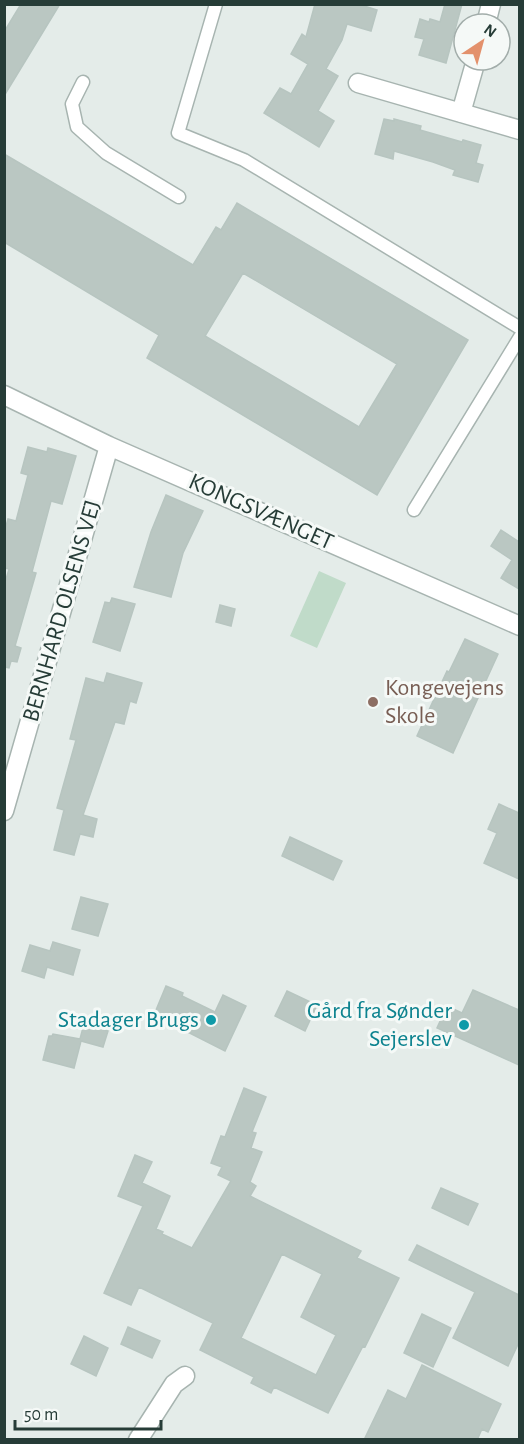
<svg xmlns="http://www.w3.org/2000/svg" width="524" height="1444" font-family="'Alegreya Sans',sans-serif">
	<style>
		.green { fill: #c0dbc9 }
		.building { fill: #bac7c2; stroke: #b7c5c0; stroke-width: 1.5; fill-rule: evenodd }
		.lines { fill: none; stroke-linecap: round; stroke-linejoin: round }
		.service-casing { stroke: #a7b4b0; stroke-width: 15 }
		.minor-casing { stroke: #a7b4b0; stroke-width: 21 }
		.service { stroke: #fff; stroke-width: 12 }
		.minor { stroke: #fff; stroke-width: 18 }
		.education-dot { fill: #8d6e63; stroke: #f5f9f7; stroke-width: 2 }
		.culture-dot { fill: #0f9aa8; stroke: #f5f9f7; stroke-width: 2 }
		.labels { text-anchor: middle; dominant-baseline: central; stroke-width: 6; stroke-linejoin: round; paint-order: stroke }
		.street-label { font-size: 24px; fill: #263c37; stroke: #f5f9f7 }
		.education-label { font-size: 24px; fill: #785e54; stroke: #f5f9f7; text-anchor: start }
		.culture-label { font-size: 24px; fill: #0d838f; stroke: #f5f9f7; text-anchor: end }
	</style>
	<rect width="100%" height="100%" fill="#e4ece9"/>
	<path class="green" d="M319,571L346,583L317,648L290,636Z"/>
	<path class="building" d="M21,4H60L4,96V32Z
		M315,4H358L377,10L371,31L347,24L342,40L326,69L338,76L318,111L334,121L319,147L264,113L280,88L291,94L308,64L291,54L302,34L306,37Z
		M445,4H462L446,63L419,55L424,39L415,37L420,19L429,22L430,19L440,22Z
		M384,119L394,121V119L421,126L420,130L462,142L463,140L481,145L476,163L483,165L478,182L453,175L455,170L433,162L394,151L393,159L375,154Z
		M4,154L193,265L216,227L221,230L237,203L468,340L377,495L147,358L159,335L4,242ZM243,273L397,364L359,427L205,336Z
		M28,447L47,452L48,448L76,456L62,504L51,501L32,572L36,573L15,646L21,648L17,662L11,661L9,668L4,667V586L9,569L4,568V533L8,519L16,521L28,475L21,473Z
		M166,495L203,511L183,553L171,597L134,587L151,532Z
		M501,530L519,542V589L501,578L512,560L491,546Z
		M112,598L135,604L120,651L93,642L105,602L110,603Z
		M220,605L235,609L231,626L216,622Z
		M465,639L498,654L453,753L417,736L447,671L449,672Z
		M107,673L142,683L136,703L130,701L124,724L115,722L83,815L97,819L93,837L80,834L74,855L54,850L64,810L57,808L76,740L70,739L86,678L104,683Z
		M499,804L519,813V879L484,863L497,833L488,829Z
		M290,837L342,861L333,880L282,856Z
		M81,897L108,904L98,936L72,929Z
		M53,942L80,950L73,975L47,967L44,978L22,971L30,945L50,951Z
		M166,986L183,993L182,996L215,1012L223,995L246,1006L225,1051L154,1015Z
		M473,990L519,1010V1065L437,1028L447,1006L462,1013Z
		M287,991L317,1005L305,1031L275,1016Z
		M84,1024L108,1031L103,1047L81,1041L74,1068L43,1060L49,1036H52L53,1034L80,1039Z
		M244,1088L266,1097L252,1132L256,1133L251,1148L262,1152L250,1182L256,1186L250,1196L361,1251L357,1258L399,1278L365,1347L363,1346L328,1413L274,1387L271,1393L251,1383L254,1377L200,1350L213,1323L139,1287L131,1305L104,1293L143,1206L118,1196L135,1155L152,1162L142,1183L170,1196L156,1229L163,1232L162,1234L192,1248L231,1181L218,1175L222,1167L211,1163L221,1136L225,1137ZM282,1254L322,1274L301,1317L336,1335L316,1375L241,1338Z
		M441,1188L478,1204L468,1225L432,1208Z
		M417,1245L519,1295V1342L508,1366L453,1338L475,1292L409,1260Z
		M422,1314L451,1328L433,1367L404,1353Z
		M128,1327L160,1341L152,1358L121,1344Z
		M84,1336L108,1348L96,1376L71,1364Z
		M422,1365L501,1404L488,1432L482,1429L477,1440H364L388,1390L406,1399Z"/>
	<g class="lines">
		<defs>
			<path id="service" d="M216,4L178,133L244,160L520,328
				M83,82L72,104L77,127L106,153L179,197
				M414,510L520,337"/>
			<path id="minor" d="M486,24L491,4
				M358,83L520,130
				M461,113L476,60
				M4,395L109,446L520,626
				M4,811L109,446
				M138,1440L174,1384L185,1376"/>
		</defs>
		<use href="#service" class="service-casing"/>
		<use href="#minor" class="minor-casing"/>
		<use href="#service" class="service"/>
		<use href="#minor" class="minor"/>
	</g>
	<circle class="education-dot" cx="373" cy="702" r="6"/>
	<g class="culture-dot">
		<circle cx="211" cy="1020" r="6"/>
		<circle cx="464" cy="1025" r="6"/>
	</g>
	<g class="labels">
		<g class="street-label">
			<text transform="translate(261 512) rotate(24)">KONGSVÆNGET</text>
			<text transform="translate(62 611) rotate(-74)">BERNHARD OLSENS VEJ</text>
		</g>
		<g class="education-label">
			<text x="385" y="688">Kongevejens<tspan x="385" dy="28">Skole</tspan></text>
		</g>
		<g class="culture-label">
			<text x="452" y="1011">Gård fra Sønder<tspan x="452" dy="28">Sejerslev</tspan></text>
			<text x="199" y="1020">Stadager Brugs</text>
		</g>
	</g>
	<rect width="524" height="1444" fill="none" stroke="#263c37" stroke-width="12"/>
	<g transform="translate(482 42) rotate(36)"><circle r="28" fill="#f5f9f7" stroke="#a2adaa" stroke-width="1.5"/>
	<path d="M0-4.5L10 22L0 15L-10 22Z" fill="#e3916c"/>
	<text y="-9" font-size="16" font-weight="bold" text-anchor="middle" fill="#263c37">N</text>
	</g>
	<path d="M15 1420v9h146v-9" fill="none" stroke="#263c37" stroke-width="3"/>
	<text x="24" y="1420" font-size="18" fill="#263c37" stroke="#f5f9f7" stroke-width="4.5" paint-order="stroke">50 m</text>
</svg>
